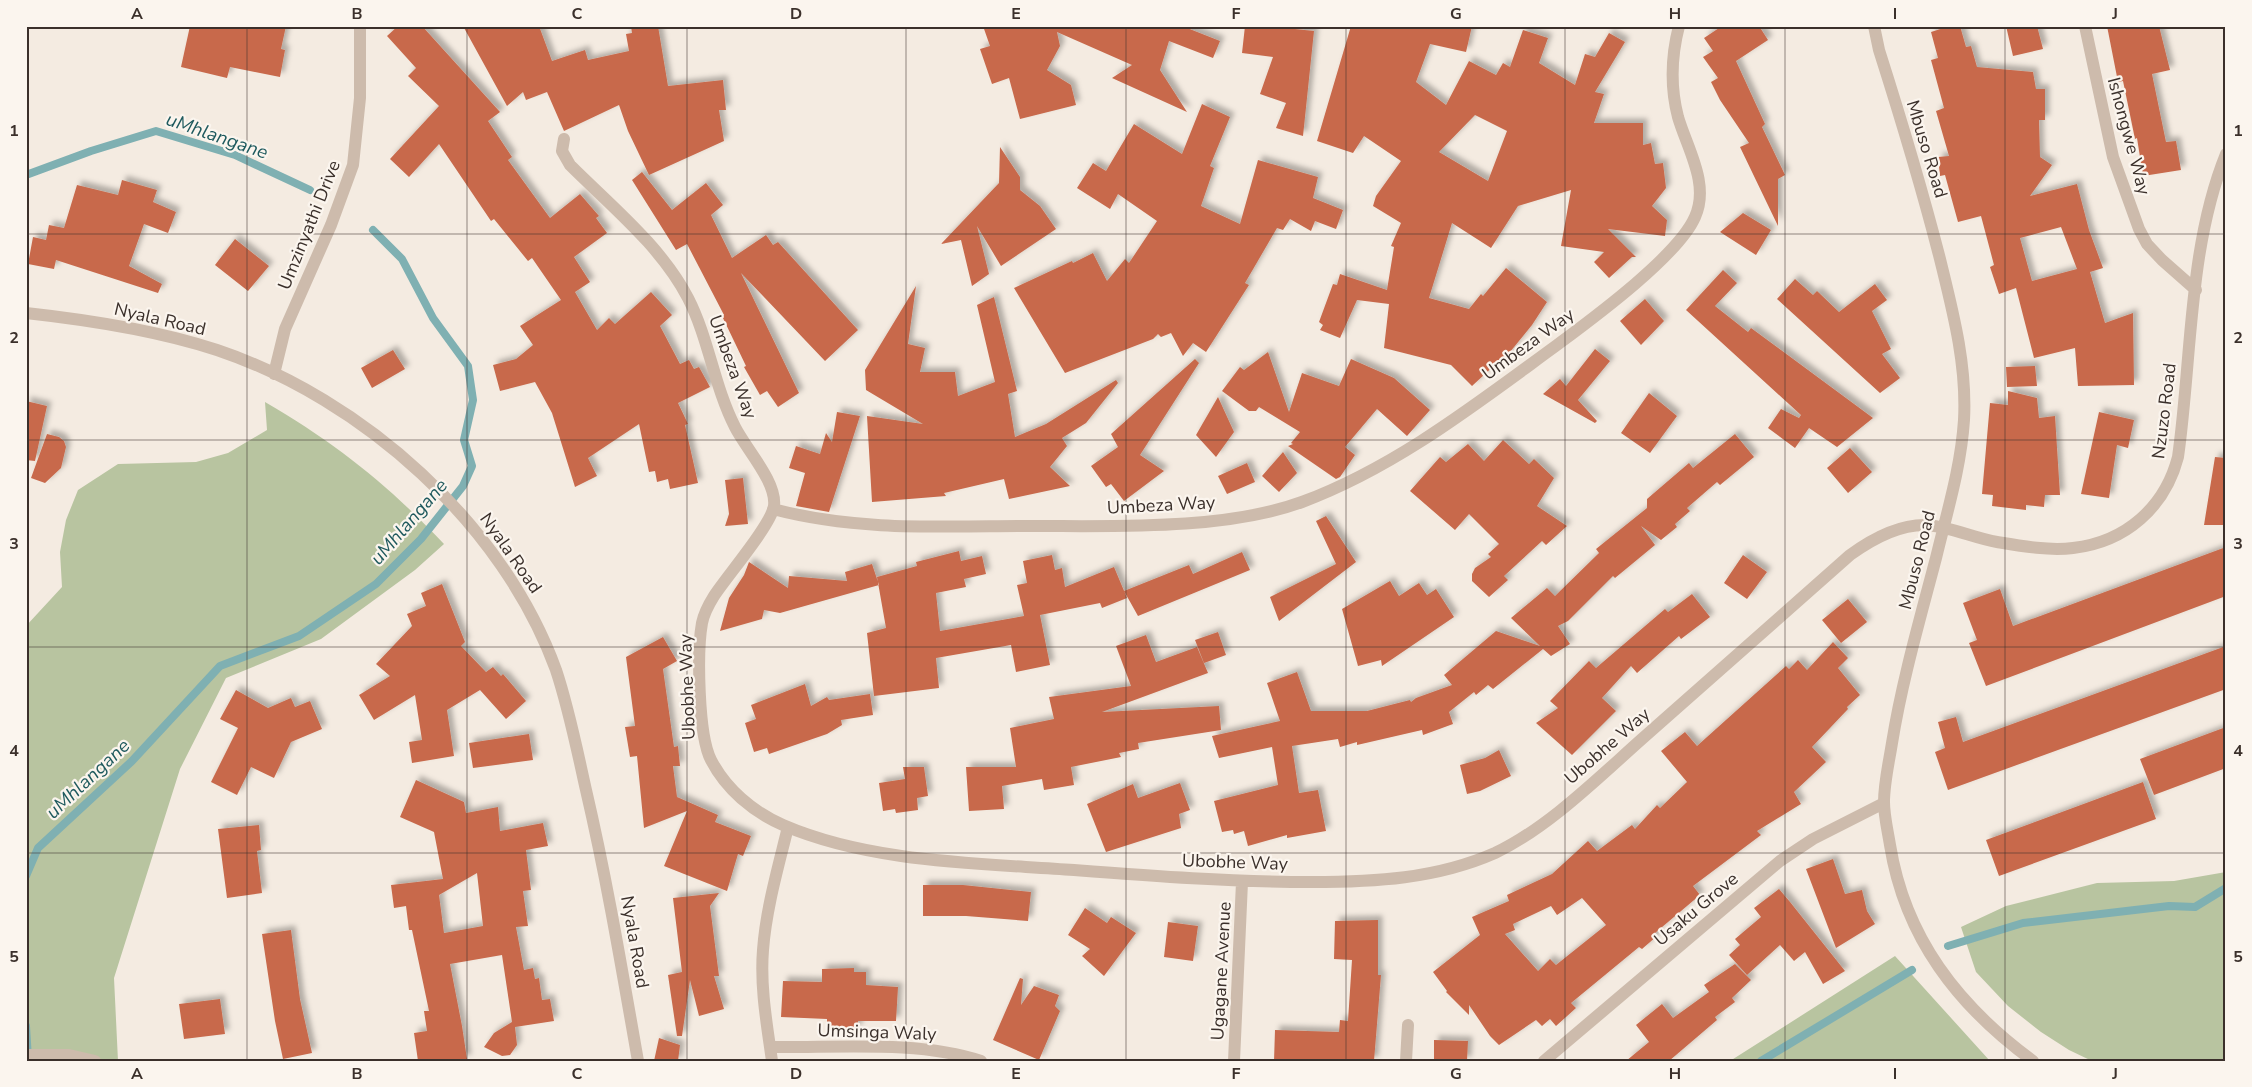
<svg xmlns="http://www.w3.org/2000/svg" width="2252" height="1087" font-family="'Nunito Sans',sans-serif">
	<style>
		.green { fill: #b8c4a0 }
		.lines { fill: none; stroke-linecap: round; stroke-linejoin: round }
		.stream { stroke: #7fb0b2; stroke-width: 8 }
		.building { fill: #c8694b; fill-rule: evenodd; filter: url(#shadow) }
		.minor { stroke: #cdbbac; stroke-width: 12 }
		.tertiary { stroke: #cdbbac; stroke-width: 12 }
		.grid { fill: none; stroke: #3b302b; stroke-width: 1; stroke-opacity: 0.55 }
		.labels { text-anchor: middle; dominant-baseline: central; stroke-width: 4.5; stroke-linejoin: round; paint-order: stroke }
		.street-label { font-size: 18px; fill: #3b302b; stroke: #fbf5ee }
		.water-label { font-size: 19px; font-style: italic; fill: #1f5a5e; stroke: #fbf5ee }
		.neatline { fill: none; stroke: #3b302b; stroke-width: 2 }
		.grid-label { font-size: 16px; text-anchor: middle; font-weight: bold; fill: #3b302b }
	</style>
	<defs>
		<filter id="shadow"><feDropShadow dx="4.5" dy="-4.5" stdDeviation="2.5" flood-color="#0004"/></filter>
	</defs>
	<rect width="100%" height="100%" fill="#f4ebe1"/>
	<path class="green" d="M265,402C337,444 387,484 444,544L415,570L321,639L226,678L180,769L114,978L118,1061H26V626L62,587L60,552L66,520L78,490L118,464L196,462L228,453L267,430Z
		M2226,872V1061H2092L2069,1050L2041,1032L2008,1006L1976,972L1961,927L2006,906L2097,883L2174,881Z
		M1895,956L1990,1061H1730Z"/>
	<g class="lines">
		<path class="stream" d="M26,175L91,151L156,131L235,155L310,190
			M26,876L38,848L132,761L220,666L299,636L376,584L421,539L463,486L472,466L464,440L473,400L468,366L433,318L402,259L373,230
			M1948,946L2023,923L2169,906L2195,907L2226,888
			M26,1026L28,1059
			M1761,1061L1912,970"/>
	</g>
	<path class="building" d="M190,26H286L281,49L285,50L280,77L230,67L227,78L181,67Z
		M398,26H422L500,112L488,121L512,157L508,160L550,218L580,194L599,216L596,218L607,233L574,257L590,282L575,292L597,330L609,318L615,324L651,292L672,315L660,326L680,364L689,360L694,369L699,367L710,387L678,403L688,424L685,425L698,483L670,489L668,479L657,482L655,471L649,472L639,424L588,458L597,476L575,487L552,413L535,382L500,391L493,365L516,359L533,345L520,326L561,300L532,258L528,261L494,219L491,221L439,144L409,177L390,159L439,106L408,76L416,68L387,36Z
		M463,26H539L552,61L585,50L588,60L629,51L626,34L632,33L631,26H658L668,86L723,80L726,110H719L724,141L649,175L628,131L619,105L564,131L547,92L526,100L523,92L507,106Z
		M983,26H1182L1220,41L1213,58L1169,41L1160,70L1187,112L1112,78L1132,65L1057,32L1060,46L1047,70L1071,85L1076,105L1020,119L1009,78L992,84L980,49L990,46Z
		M1245,26H1266L1314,31L1303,136L1276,128L1286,103L1260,94L1273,57L1242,53Z
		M1351,26H1472L1466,52L1430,44L1416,82L1446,105L1469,61L1496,75L1503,63L1510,67L1523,30L1548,38L1539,63L1575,85L1585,54L1595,57L1609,33L1625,42L1595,92L1604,94L1594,123H1643V145L1651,143L1655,164L1663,163L1666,188L1652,206L1667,220L1665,236L1608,229L1636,257H1632L1609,278L1594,262L1604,252L1561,246L1571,190L1518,206L1491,248L1452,223L1429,298L1469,309L1481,294L1483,296L1506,268L1547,302L1532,325L1501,363L1499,361L1472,386L1451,365L1384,348L1389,304L1357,300L1340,338L1320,330L1323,325L1319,322L1333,284L1337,285L1340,274L1387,290L1394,247L1391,246L1401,223L1373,206L1376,196L1401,161L1364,136L1353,153L1317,141ZM1475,115L1507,131L1488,181L1439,152Z
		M1722,26H1759L1768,40L1736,61L1765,124L1762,127L1785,175L1778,179V226L1740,147L1749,143L1720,100L1711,82L1718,78L1703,57L1713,51L1704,38Z
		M1950,26H1960L1966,47L1971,46L1977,67L2033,72L2036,89H2045V120H2039L2040,157L2052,165L2030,196L2077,184L2089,230L2103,268L2090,272L2105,323L2133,313L2134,385L2078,386L2075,348L2034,358L2016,288L1999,294L1990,267L1994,265L1981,216L1958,222L1945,175L1940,176L1938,157L1949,156L1936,111L1944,108L1931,60L1938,58L1931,32ZM2061,227L2077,269L2032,281L2020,238Z
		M2006,26H2037L2043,49L2013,56Z
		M2107,26H2159L2170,70L2152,74L2166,142L2176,141L2181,170L2143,176L2137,138L2135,139L2123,81L2118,82Z
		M1202,104L1230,117L1210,166L1214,168L1201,206L1240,224L1258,160L1318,177L1313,198L1343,210L1336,229L1315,221L1311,231L1290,219L1283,230L1277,228L1245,283L1249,285L1206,352L1193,343L1183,356L1171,333L1161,337L1158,334L1153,339L1065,373L1014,288L1072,261L1073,263L1093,253L1107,281L1125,259L1129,263L1157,221L1118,194L1110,209L1077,188L1093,163L1106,171L1134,124L1182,154Z
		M1000,147L1020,177V190L1040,206L1056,229L1001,266L977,226L989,274L972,286L961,240L941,244L999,183Z
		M642,172L672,210L706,183L723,205L711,215L732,258L766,235L773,245L778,242L858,330L825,361L741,273L799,393L778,407L767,391L760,395L744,367L746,366L722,316L724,315L687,244L676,250L632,180Z
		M122,180L157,190L153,202L176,212L168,233L144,224L129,266L162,284L158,293L56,260L54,269L28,264L33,237L46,240L49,225L64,228L77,185L118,195Z
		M1743,213L1771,230L1756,255L1720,232Z
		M235,239L269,266L248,291L215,265Z
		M1723,270L1737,283L1715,306L1748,332L1751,328L1873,418L1837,447L1809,428L1795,448L1768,428L1781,409L1799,418L1801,415L1686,310Z
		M1795,279L1813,295L1817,291L1839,312L1875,284L1887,300L1872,311L1891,349L1882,354L1900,378L1880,393L1777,299Z
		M916,286L908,344L925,348L920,372H955L958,396L995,382L977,305L994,297L1017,391L1008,394L1015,437L1046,424L1116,380L1118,383L1086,423L1062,438L1067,446L1050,467L1070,486L1009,499L1004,479L944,493L946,496L872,502L867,416L923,424L866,390L865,370Z
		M1645,299L1664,321L1641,345L1620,321Z
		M1595,349L1610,361L1578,400L1597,421L1595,423L1543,394L1560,379L1566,386Z
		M393,350L405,369L372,388L361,368Z
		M1268,352L1289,412L1302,373L1339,386L1351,359L1394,378L1430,410L1407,436L1377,409L1345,447L1355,455L1340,477L1336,479L1288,446L1293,444L1291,443L1300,432L1259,407L1256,411H1249L1222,391L1240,367L1244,370Z
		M1195,359L1199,363L1140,455L1164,471L1124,501L1111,484L1106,487L1091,466L1118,447L1111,434Z
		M2035,366L2037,386L2007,387L2006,367Z
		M2008,391L2037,398L2039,418L2055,416L2060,495H2045L2044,507L2026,505V510L1992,506L1993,495L1982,494L1990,403L2008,405Z
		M1649,393L1677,416L1650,453L1621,433Z
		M1218,397L1234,432L1216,457L1196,435Z
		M26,401L47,406L35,461L26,460Z
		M837,412L860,416L829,512L796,506L805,473L789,468L796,446L820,454L826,433L832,442Z
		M2099,412L2134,420L2128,448L2117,445L2109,498L2081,494Z
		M47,434L59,437L64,441L66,447L61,468L45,483L31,478Z
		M1735,434L1754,457L1720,485L1717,482L1687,508L1690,511L1675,524L1677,527L1661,540L1641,526L1655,545L1615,578L1613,576L1568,621L1558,626L1570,644L1551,656L1543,649L1493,689L1488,685L1476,695L1474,692L1449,712L1453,724L1423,735L1422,730L1357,745V742L1340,747L1338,739L1292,746L1299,793L1318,790L1326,831L1287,838V835L1248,846L1244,831L1234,834L1233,830L1222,832L1214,801L1278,785L1272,747L1219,758L1212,736L1280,721L1267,683L1297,672L1311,711H1367L1410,700L1411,702L1416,698L1452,685L1444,675L1496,631L1540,646L1511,618L1547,588L1555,596L1599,553L1596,549L1647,508V499L1689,463L1693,468Z
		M1503,440L1529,464L1534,459L1554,478L1537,506L1567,526L1546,545L1542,541L1504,576L1508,580L1489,597L1472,581V574L1475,568L1491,557L1488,554L1499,544L1469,514L1455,530L1410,491L1440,457L1446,462L1468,444L1484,461Z
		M1850,448L1872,472L1848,493L1827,468Z
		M1283,452L1297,473L1279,492L1262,476Z
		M2215,457L2226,458V525H2204Z
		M1247,463L1255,482L1227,494L1218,476Z
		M743,478L748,524L725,526L729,514L725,480Z
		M1326,516L1356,562L1279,621L1270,597L1336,564L1316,521Z
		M2226,547V596L1986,686L1969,643L1977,640L1963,603L2000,589L2013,626Z
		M959,551L961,561L982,556L986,574L964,579L966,587L936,593L940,631L1024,616L1017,585L1027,583L1023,561L1052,555L1055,570L1062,568L1065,587L1114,567L1127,598L1102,608L1100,603L1040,615L1050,665L1016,672L1011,645L936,658L939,688L874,696L867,633L886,628L877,577L917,566L916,562Z
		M1242,552L1250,570L1138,616L1124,591L1189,565L1193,574Z
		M1743,555L1767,572L1747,599L1724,583Z
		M749,562L788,588L789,576L847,581L845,572L872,564L879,585L780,613L764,610L762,619L720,631L729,598L744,575Z
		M1390,581L1399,596L1419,583L1427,595L1436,589L1454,617L1382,666L1381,660L1358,666L1342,609Z
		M442,584L465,642L461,646L486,672L493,667L501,676L503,674L526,701L506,719L480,690L447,710L454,756L412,763L409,742L422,740L415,695L374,720L359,695L390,676L376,664L412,626L407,614L426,606L421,593Z
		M1692,594L1710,617L1681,639L1679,636L1637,673L1631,666L1602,698L1616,711L1572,755L1536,723L1558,708L1550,701L1589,661L1596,668L1665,609L1668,612Z
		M1848,599L1867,622L1841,643L1822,620Z
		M1218,632L1226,655L1204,663L1195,640Z
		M1146,635L1156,662L1197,647L1208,673L1102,712L1219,706L1221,730L1138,743L1139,749L1119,753L1121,757L1071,767L1074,785L1044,790L1042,779L1002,786L1004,809L969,811L966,767H1016L1010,728L1054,719L1049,697L1131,686L1116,646Z
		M663,637L677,661L663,669L674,747L678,746L680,766H673L677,797L718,815L715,822L751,836L743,856L738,854L727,891L664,866L687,811L644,828L637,756L630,757L625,727L635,726L626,657Z
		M1833,642L1848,658L1838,668L1860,695L1847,707L1848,709L1812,747L1826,762L1794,792L1801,804L1757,831L1761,835L1693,886L1700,895L1655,933L1657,936L1642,949L1639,947L1571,1003L1576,1008L1556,1026L1550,1019L1542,1026L1536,1020L1499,1045L1490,1036L1469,1005V1015L1446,992L1447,991L1433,972L1480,935L1472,917L1509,901L1507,895L1552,874L1588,841L1597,851L1632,825L1635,829L1657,805L1660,808L1687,782L1661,751L1685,732L1697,746L1786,666L1789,669L1798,660L1807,670ZM1582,898L1606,925L1556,965L1550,959L1538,971L1505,934L1515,930L1513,924L1551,906L1557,915Z
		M2226,646V689L1948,790L1935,752L1945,748L1938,722L1956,717L1963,742Z
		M805,684L811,706L827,697L829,700L870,694L873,715L841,720L842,725L827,734L769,754L767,748L754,752L745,723L756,719L751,705Z
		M236,690L268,708L291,698L295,707L310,701L322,729L291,742L274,778L251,767L237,795L211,782L238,728L220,719Z
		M2226,727V768L2154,795L2140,759Z
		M529,734L533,760L473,768L469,743Z
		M1499,750L1511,776L1480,791L1467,794L1460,765L1485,758Z
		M903,767H924L928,796L917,798L918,810L896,813L895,809L883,811L879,783L905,779Z
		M416,780L464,802L466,813L498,807L500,831L543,823L548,846L526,850L531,890L523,891L528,926L516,927L524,970L533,968L535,979L539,978L542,1000L550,999L554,1021L515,1027L517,1045L510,1055L502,1056L484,1047L494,1033L512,1022L502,955L450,964L462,1026L467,1059L418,1061L414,1033L427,1031L424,1011H429L412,930H409L406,906L394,908L391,885L443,879L434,832L400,817ZM477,873L483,926L444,933L439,895Z
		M2143,782L2156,819L1999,876L1986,840Z
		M1180,783L1190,810L1179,814L1181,828L1106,852L1087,804L1133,784L1138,798Z
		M259,825L261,850L257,851L262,893L227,898L218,829Z
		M1833,859L1845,894L1862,890L1867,911L1875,924L1836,948L1806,869Z
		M923,885H963L1031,892L1028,921L966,916H923Z
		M1779,889L1790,902L1845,971L1823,984L1805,952L1794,961L1780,945L1747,975L1729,955L1740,945L1735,939L1761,917L1754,908Z
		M719,893L710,906L719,976H714L724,1009L699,1016L690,980L682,1036H677L668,975L682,972L673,898Z
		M1085,908L1107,923L1111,917L1136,933L1104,976L1082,956L1090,949L1068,935Z
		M1378,920V975H1381L1374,1061H1274L1275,1030L1339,1032L1340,1020L1348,1021L1352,960L1334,959L1335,921Z
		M1168,922L1198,926L1193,961L1164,957Z
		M291,930L300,999L312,1053L283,1059L275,1021L262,934Z
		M1735,964L1751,980L1732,998L1735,1002L1715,1017L1717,1020L1669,1061H1626L1649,1042L1636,1025L1662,1004L1673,1018L1709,992L1704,985Z
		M854,968V972H866V985L898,987L896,1021H858V1029L827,1026V1019L781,1017L783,981L822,982V969Z
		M1020,978L1023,979L1021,1005L1034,986L1059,995L1055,1006L1060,1011L1039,1060L993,1040Z
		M220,999L225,1034L184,1039L179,1004Z
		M659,1038L680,1045L678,1061H654Z
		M1434,1040L1468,1041L1467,1061H1434Z"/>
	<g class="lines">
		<path class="minor" d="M1874,26L1879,50C1901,119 1922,189 1940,259C1953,312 1967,365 1964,420C1961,467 1947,512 1936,558C1920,619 1902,681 1892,743C1889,762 1884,783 1884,802C1884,816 1888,832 1890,845C1905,938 1958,1006 2033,1061
			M2085,26L2113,157L2139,229L2147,244L2162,260L2196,290
			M564,139L562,151L570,165C611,206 661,246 688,298C709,339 714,386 735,427C746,449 777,482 774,506C771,525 727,576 714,596C709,604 704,613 702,623C697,651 698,735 711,760C726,789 753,812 783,825C871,863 979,863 1074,870C1153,876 1232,882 1311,882C1374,882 1436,879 1495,853C1548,828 1599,777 1643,738C1712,677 1781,616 1850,555C1872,539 1899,524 1927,525C1951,527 1974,538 1997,542C2021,546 2049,551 2073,548C2126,542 2165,507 2178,457C2192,358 2188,248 2226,154
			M773,509C860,532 946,526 1035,526C1116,526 1226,530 1302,502C1396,467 1476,404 1557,345C1592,319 1678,256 1695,217C1710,184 1687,148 1678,117C1670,86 1671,57 1679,26
			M770,1047C835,1048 919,1040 981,1061
			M26,1055H69L95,1061
			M772,1061C767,1025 760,987 763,950C766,909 778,868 788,827
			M1234,1061L1242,882
			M1406,1061L1408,1025
			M1544,1061L1780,861L1813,839L1884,803"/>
		<path class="tertiary" d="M26,313C90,320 156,330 217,350C363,399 503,524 556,670C569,709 577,750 586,790C607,880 622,970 638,1061
			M274,374L285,329L331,225L353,165L360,98V26"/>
	</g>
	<path class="grid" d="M247,26V1061M467,26V1061M687,26V1061M906,26V1061M1126,26V1061M1346,26V1061M1565,26V1061M1785,26V1061M2005,26V1061M26,234H2226M26,440H2226M26,647H2226M26,853H2226"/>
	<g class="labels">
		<g class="street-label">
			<text transform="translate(2129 136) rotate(75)">Ishongwe Way</text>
			<text transform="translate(1927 149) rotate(73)">Mbuso Road</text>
			<text transform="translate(309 225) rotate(-68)">Umzinyathi Drive</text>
			<text transform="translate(160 319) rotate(13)">Nyala Road</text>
			<text transform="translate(1528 344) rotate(-36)">Umbeza Way</text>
			<text transform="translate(733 367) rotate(70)">Umbeza Way</text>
			<text transform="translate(2164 411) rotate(-83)">Nzuzo Road</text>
			<text transform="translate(1161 505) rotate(-3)">Umbeza Way</text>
			<text transform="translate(511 553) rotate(55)">Nyala Road</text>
			<text transform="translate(1917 560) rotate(-76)">Mbuso Road</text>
			<text transform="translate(687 687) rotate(-92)">Ubobhe Way</text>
			<text transform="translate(1607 746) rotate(-41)">Ubobhe Way</text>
			<text transform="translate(1235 862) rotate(2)">Ubobhe Way</text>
			<text transform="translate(1696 909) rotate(-40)">Usaku Grove</text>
			<text transform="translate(635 942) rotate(80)">Nyala Road</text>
			<text transform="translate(1221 971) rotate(-87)">Ugagane Avenue</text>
			<text transform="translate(877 1032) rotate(2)">Umsinga Waly</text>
		</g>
		<g class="water-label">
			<text transform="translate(217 136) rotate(19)">uMhlangane</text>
			<text transform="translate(409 522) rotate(-49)">uMhlangane</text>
			<text transform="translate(88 779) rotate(-43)">uMhlangane</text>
		</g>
	</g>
	<rect width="2252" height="1087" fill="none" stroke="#fbf5ee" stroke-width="55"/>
	<rect x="28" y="28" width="2196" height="1032" class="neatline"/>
	<g class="grid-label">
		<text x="137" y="19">A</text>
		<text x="357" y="19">B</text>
		<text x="577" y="19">C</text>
		<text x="796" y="19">D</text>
		<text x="1016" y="19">E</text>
		<text x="1236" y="19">F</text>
		<text x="1456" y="19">G</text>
		<text x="1675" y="19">H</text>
		<text x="1895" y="19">I</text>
		<text x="2115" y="19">J</text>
		<text x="14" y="136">1</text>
		<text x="2238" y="136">1</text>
		<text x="14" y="343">2</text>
		<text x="2238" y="343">2</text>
		<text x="14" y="549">3</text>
		<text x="2238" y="549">3</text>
		<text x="14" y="756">4</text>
		<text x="2238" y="756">4</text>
		<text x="14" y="962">5</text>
		<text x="2238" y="962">5</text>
		<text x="137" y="1079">A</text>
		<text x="357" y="1079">B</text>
		<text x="577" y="1079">C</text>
		<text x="796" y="1079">D</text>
		<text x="1016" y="1079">E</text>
		<text x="1236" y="1079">F</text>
		<text x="1456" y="1079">G</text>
		<text x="1675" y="1079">H</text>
		<text x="1895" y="1079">I</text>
		<text x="2115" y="1079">J</text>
	</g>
</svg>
